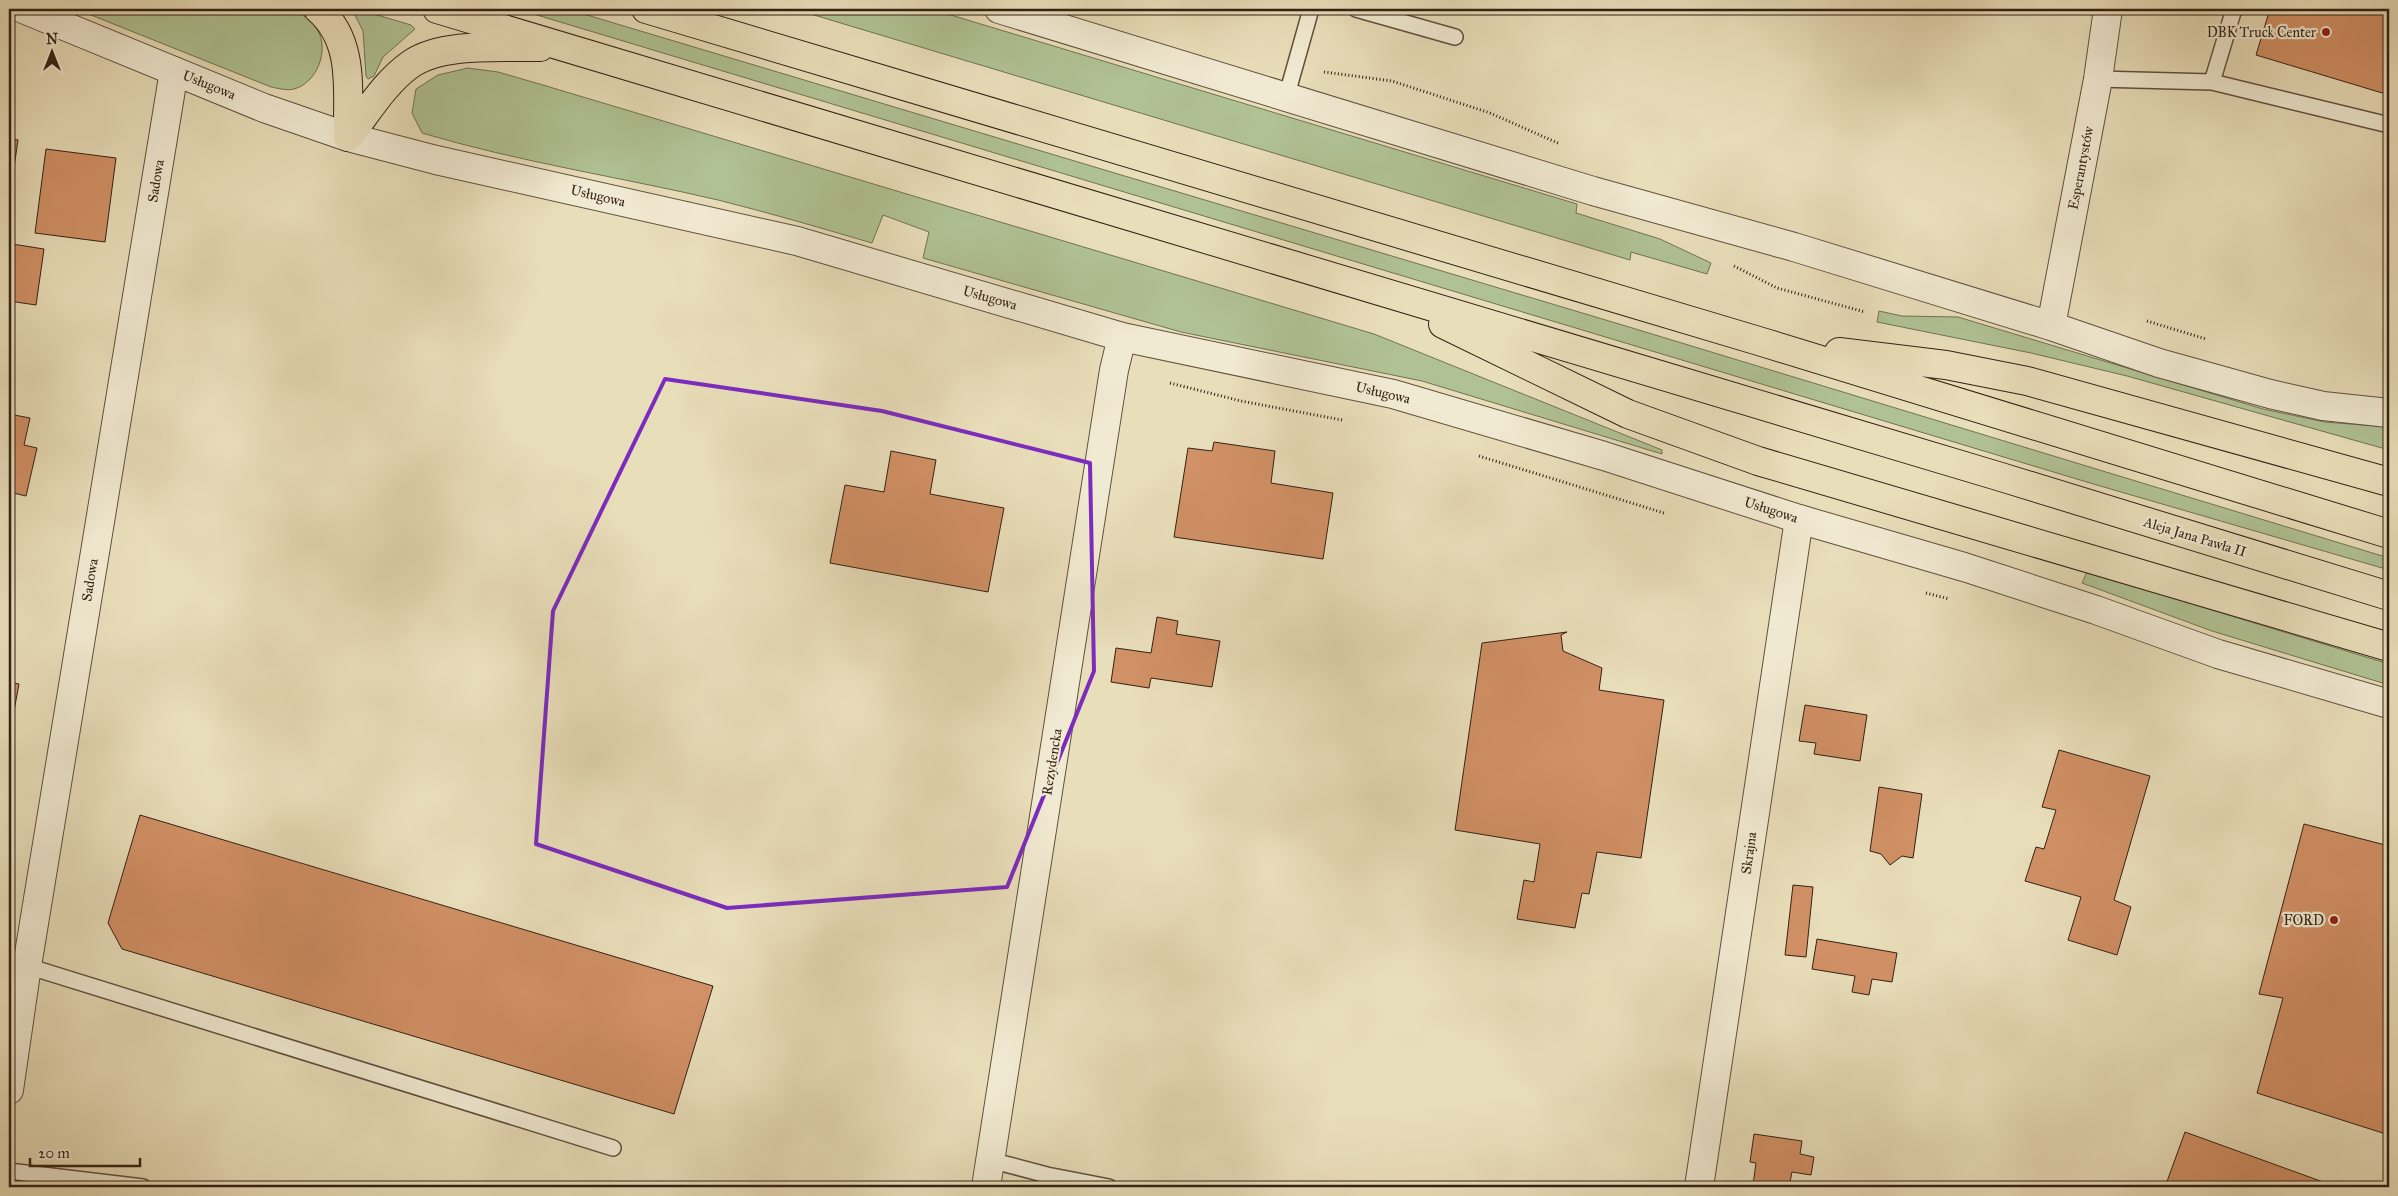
<svg xmlns="http://www.w3.org/2000/svg" width="2398" height="1196" font-family="'IM FELL Great Primer',serif">
	<style>
		.green { fill: #b0c294; stroke: #717254 }
		.building { fill: #d19065; stroke: #322115 }
		.lines { fill: none; stroke-linecap: round; stroke-linejoin: round }
		.service-casing { stroke: #60503e; stroke-width: 18 }
		.minor-casing { stroke: #60503e; stroke-width: 30 }
		.tertiary-casing { stroke: #60503e; stroke-width: 30 }
		.primary-casing { stroke: #322115; stroke-width: 30 }
		.path { stroke: #322115; stroke-width: 3; stroke-dasharray: 1 2.5; stroke-linecap: butt }
		.service { stroke: #f1ead2; stroke-width: 15 }
		.minor { stroke: #f1ead2; stroke-width: 28 }
		.tertiary { stroke: #f1ead2; stroke-width: 28 }
		.primary { stroke: #e9deba; stroke-width: 28 }
		.marked { fill: none; stroke: #7b2cbf; stroke-width: 4; stroke-linejoin: round }
		.poi-dot { fill: #8f2418; stroke: #f1ead2; stroke-width: 2 }
		.labels { text-anchor: middle; dominant-baseline: central; stroke-width: 4.5; stroke-linejoin: round; paint-order: stroke }
		.poi-label { font-size: 14px; fill: #322115; stroke: #f1ead2; text-anchor: end }
		.street-label { font-size: 14px; fill: #322115; stroke: #f1ead2 }
	</style>
	<rect width="100%" height="100%" fill="#e9deba"/>
	<filter id="stains"><feTurbulence type="fractalNoise" baseFrequency=".004" numOctaves="4"/><feColorMatrix values="0 0 0 0 .2 0 0 0 0 .09 0 0 0 0 .02 0 0 0 .5 -.17"/></filter>
	<radialGradient id="worn" r=".72"><stop offset=".6" stop-color="#630" stop-opacity="0"/><stop offset="1" stop-color="#630" stop-opacity=".3"/></radialGradient>
	<path class="green" d="M76,9H285C298,13 310,16 317,29C330,50 317,83 294,89C287,91 277,88 271,87Z
		M357,9L411,25L415,29L383,57L374,76L368,79L366,76L363,31L355,15Z
		M517,9H567L1629,327L2389,558V570L2090,483Z
		M794,9H931L1577,204L1576,213L1660,239L1711,263L1707,274L1631,252L1630,260Z
		M468,68L498,72L543,85L1374,334L1662,450V454L1422,381L1181,332L923,258L929,232L883,215L872,243C821,228 770,213 718,200C620,177 519,162 422,133L412,113L416,89L438,75Z
		M1879,311L1902,316L1958,317L2263,409L2325,422L2389,427V450L2127,376L2031,353L1877,322Z
		M2087,572L2389,664V685L2212,631L2082,583Z"/>
	<path class="building" d="M2270,9H2389V95L2256,55Z
		M9,138L18,140L9,202Z
		M46,149L116,158L105,242L35,233Z
		M12,244L44,249L36,305L9,301V266Z
		M9,414L30,418L24,445L37,448L26,496L9,492Z
		M1214,442L1275,451L1271,483L1333,493L1323,559L1174,537L1188,448L1212,451Z
		M891,451L936,460L930,494L1004,508L988,592L830,563L845,485L884,492Z
		M1157,617L1178,621L1176,634L1220,641L1212,687L1151,678L1149,688L1111,682L1116,648L1151,653Z
		M1567,632L1561,635L1563,651L1602,668L1599,690L1664,700L1641,858L1597,852L1589,894L1582,893L1575,928L1517,919L1524,880L1534,882L1540,844L1455,830L1482,643Z
		M9,682L19,684L9,738Z
		M1805,705L1867,715L1860,761L1814,754L1816,743L1799,741Z
		M2059,750L2150,776L2114,900L2131,907L2117,955L2068,940L2081,897L2025,881L2036,847L2044,849L2056,810L2042,807Z
		M1879,787L1922,794L1913,858L1902,856L1890,865L1881,854L1870,851Z
		M140,815L713,986L674,1114L122,949L108,923Z
		M2304,824L2389,846V1135L2257,1093L2283,998L2259,994Z
		M1793,885L1813,887L1806,957L1785,955Z
		M1817,939L1897,953L1892,982L1872,979L1869,995L1852,992L1855,976L1812,969Z
		M2185,1132L2337,1187H2165Z
		M1754,1134L1802,1141L1800,1154L1814,1157L1811,1175L1792,1172L1789,1187L1753,1185L1756,1163L1750,1162Z"/>
	<g class="lines">
		<defs>
			<path id="service" d="M1356,9L1455,37
				M2098,79L2212,82L2389,125
				M2212,82L2234,9
				M1286,98L1311,9
				M27,966L613,1148
				M990,1160L1047,1175L1109,1187
				M9,1171L143,1187"/>
			<path id="minor" d="M999,9L1593,191L1794,247L2051,326L2159,363L2270,394L2323,406L2389,413
				M2051,326L2098,79L2108,9
				M9,1090L27,966L174,71
				M986,1187L1114,370L1122,337
				M1699,1187L1799,519"/>
			<path id="tertiary" d="M23,9L264,108L348,137L436,160L797,241L1122,337L1393,394L1604,456L1799,519L1964,567L2096,610L2218,654L2389,704"/>
			<path id="primary" d="M318,9C356,42 347,92 348,137
				M437,9L2001,477L2389,596
				M646,9L1762,342L2389,534
				M348,137C367,113 385,82 411,64C443,42 502,48 540,47
				M1443,324L1628,414L1758,461L2389,647
				M1839,352L1946,365L2027,381L2389,482"/>
		</defs>
		<use href="#service" class="service-casing"/>
		<use href="#minor" class="minor-casing"/>
		<use href="#tertiary" class="tertiary-casing"/>
		<use href="#primary" class="primary-casing"/>
		<path class="path" d="M1324,72L1392,81L1490,113L1560,144
			M1734,266L1777,288L1865,312
			M2147,321L2206,339
			M1170,383L1241,401L1342,420
			M1479,456L1664,513
			M1926,593L1949,599"/>
		<use href="#service" class="service"/>
		<use href="#minor" class="minor"/>
		<use href="#tertiary" class="tertiary"/>
		<use href="#primary" class="primary"/>
	</g>
	<path class="marked" d="M665,379L882,411L1090,463L1094,671L1007,887L727,908L536,844L553,611Z"/>
	<g class="poi-dot">
		<circle cx="2326" cy="32" r="5"/>
		<circle cx="2334" cy="920" r="5"/>
	</g>
	<g class="labels">
		<g class="poi-label">
			<text x="2316" y="32">DBK Truck Center</text>
			<text x="2324" y="920">FORD</text>
		</g>
		<g class="street-label">
			<text transform="translate(209 85) rotate(22)">Usługowa</text>
			<text transform="translate(2081 168) rotate(-79)">Esperantystów</text>
			<text transform="translate(156 181) rotate(-81)">Sadowa</text>
			<text transform="translate(598 196) rotate(13)">Usługowa</text>
			<text transform="translate(990 298) rotate(16)">Usługowa</text>
			<text transform="translate(1383 393) rotate(13)">Usługowa</text>
			<text transform="translate(1771 510) rotate(18)">Usługowa</text>
			<text transform="translate(2195 537) rotate(17)">Aleja Jana Pawła II</text>
			<text transform="translate(90 580) rotate(-81)">Sadowa</text>
			<text transform="translate(1052 762) rotate(-81)">Rezydencka</text>
			<text transform="translate(1749 853) rotate(-82)">Skrajna</text>
		</g>
	</g>
	<rect width="2398" height="1196" fill="none" stroke="#e9deba" stroke-width="30"/>
	<rect x="10" y="10" width="2378" height="1176" fill="none" stroke="#322115" stroke-width="2.5"/>
	<rect x="15" y="15" width="2368" height="1166" fill="none" stroke="#322115"/>
	<g transform="translate(52 52)" stroke="#f1ead2" stroke-width="4" paint-order="stroke">
	<path d="M0-4L9 19L0 12L-9 19Z" fill="#322115"/>
	<text y="-8" font-size="14" font-weight="bold" text-anchor="middle" fill="#322115">N</text>
	</g>
	<path d="M30 1158v8h110v-8" fill="none" stroke="#322115" stroke-width="2.5"/>
	<text x="38" y="1158" font-size="15" fill="#322115" stroke="#f1ead2" stroke-width="4" paint-order="stroke">20 m</text>
	<rect width="100%" height="100%" filter="url(#stains)"/>
	<rect width="100%" height="100%" fill="url(#worn)"/>
</svg>
